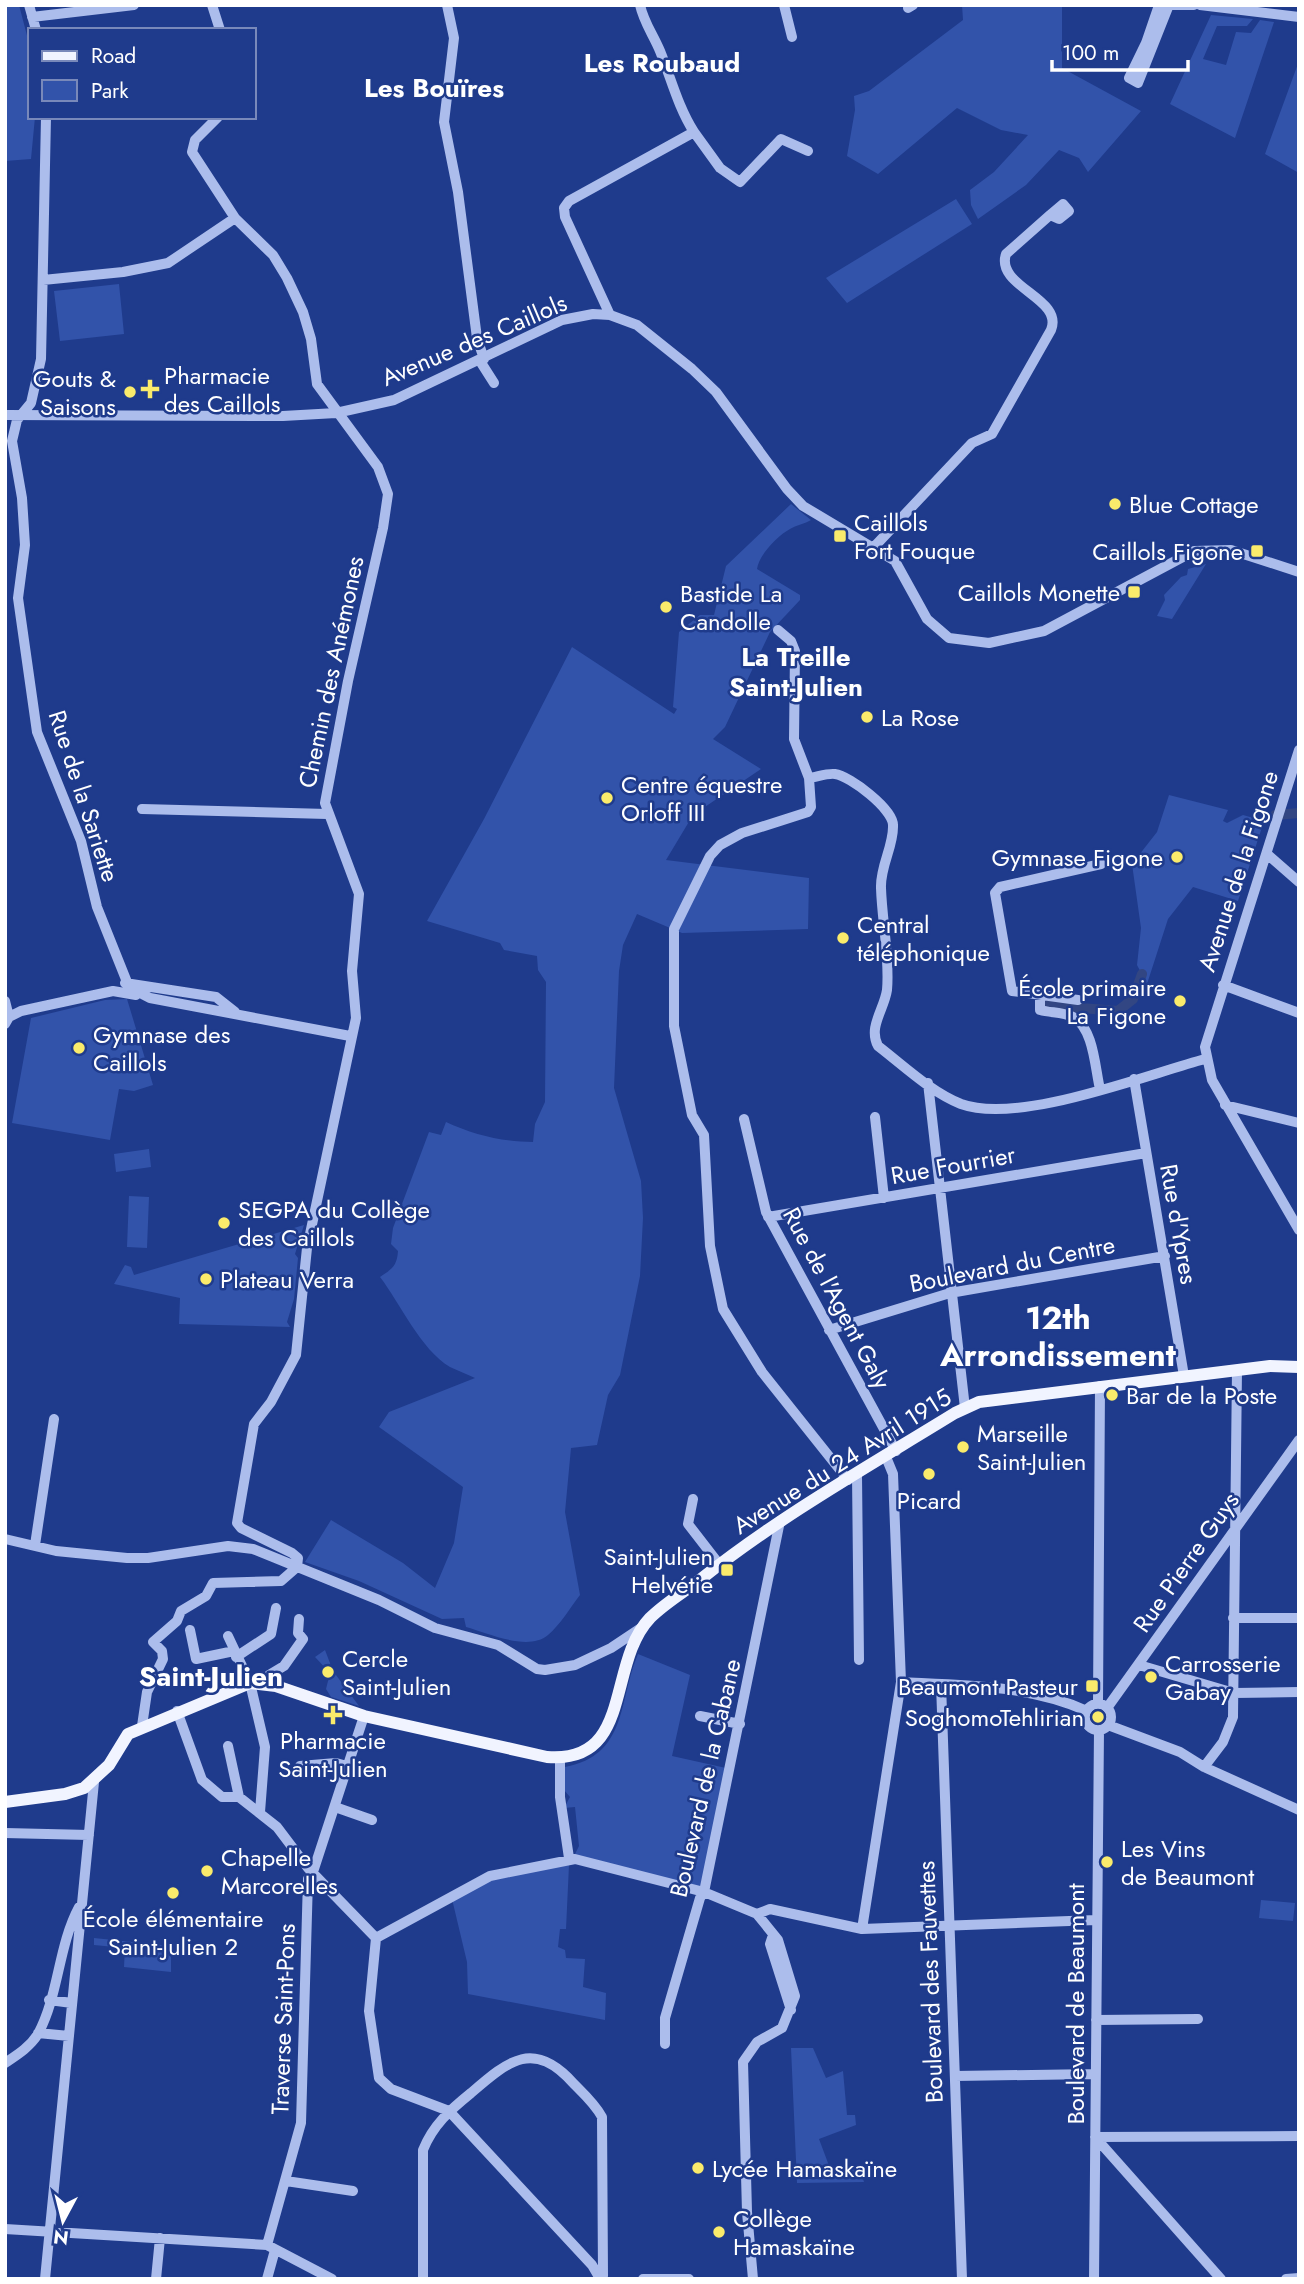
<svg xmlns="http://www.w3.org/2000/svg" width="1304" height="2284" font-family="Jost,sans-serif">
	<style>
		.green { fill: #3253aa }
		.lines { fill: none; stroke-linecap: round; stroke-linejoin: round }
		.canal { stroke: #324683; stroke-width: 10 }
		.minor { stroke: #acbdec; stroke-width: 10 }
		.major { stroke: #f1f4ff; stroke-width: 12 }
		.poi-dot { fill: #faeb6b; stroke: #1f3b8c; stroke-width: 2.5 }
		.labels { text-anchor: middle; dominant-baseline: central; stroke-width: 5; stroke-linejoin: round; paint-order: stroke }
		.street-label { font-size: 24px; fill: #fff; stroke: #1f3b8c }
		.poi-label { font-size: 24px; fill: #fff; stroke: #1f3b8c; text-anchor: start }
		.neighbourhood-label { font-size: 26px; font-weight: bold; fill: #fff; stroke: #1f3b8c }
		.quarter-label { font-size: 28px; font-weight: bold; fill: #fff; stroke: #1f3b8c }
		.district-label { font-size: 32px; font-weight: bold; fill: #fff; stroke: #1f3b8c }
	</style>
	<rect width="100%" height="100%" fill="#1f3b8c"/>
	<path class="green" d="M5,5H19L30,47V117H35L31,159L5,161Z
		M962,5H1062V68L1141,111L1088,172L1079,158L1059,150L1026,185L978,219L971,205L970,190L994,172L1028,135L1001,130L957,108L878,174L847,156L855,110L854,96L869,91L963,20Z
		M1211,15L1253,19L1247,26H1217L1203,59L1226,65L1236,32L1251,33L1260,20L1274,22L1235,138L1170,104Z
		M1299,61V173L1265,154Z
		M956,199L972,224L847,303L826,278Z
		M119,284L124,334L60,341L54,291Z
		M791,504L811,520C805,524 796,525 790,529C777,536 759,555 757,569L800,595V600L770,632L725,727L713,739L761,769L693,815L666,860L809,878L808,929L682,933L637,914L623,945L619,971L614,1088L641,1181L643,1218L640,1276L620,1375L608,1395L597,1445L571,1448L565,1512L580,1595C570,1608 560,1625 548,1635C528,1652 488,1633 466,1627L464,1618L442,1619L359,1581L305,1562L331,1520L403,1563L435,1588L454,1543L463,1487L379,1427L389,1412L475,1378C467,1374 458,1371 450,1367C421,1350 400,1303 380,1277C392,1269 397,1266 398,1251L391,1244L393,1228L429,1132L441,1135L446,1122C474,1135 503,1142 533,1142L535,1124L545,1102L546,982L538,970L537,956L504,950L500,943L427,921L484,819L572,647L674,714L677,709L673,707L679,632L700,615H714L726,566Z
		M1206,564L1172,619L1157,616L1165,600L1164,595L1181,577L1187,575L1188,569Z
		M1169,795L1228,810L1223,821L1227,823L1243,815L1264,821L1238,901L1193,887L1168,919L1147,984L1137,965L1141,928L1132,864L1157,832Z
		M127,999L153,1085L134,1091L119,1089L110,1140L12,1123L31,1018L105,1000Z
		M149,1149L151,1167L116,1172L114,1154Z
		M129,1196L149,1197L147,1248L127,1247Z
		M304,1225L295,1254L298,1258L294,1299L287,1322L290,1327L179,1324L180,1298L114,1284L125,1265L131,1267L134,1275Z
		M325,1650L333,1671L359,1706L331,1697L326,1689L330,1673L315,1657Z
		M638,1654L690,1675L672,1756L726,1768L701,1888L574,1856L579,1846L575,1807L564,1808L570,1797L564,1790L565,1767C628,1755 618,1701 638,1654Z
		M569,1865L566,1929H560L558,1947L565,1950L566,1958L585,1959L583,1987L606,1993L605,2020L468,1994L467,1962L452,1899L495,1877Z
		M1261,1900L1295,1903L1293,1921L1259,1918Z
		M94,1938L171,1946V1972L124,1967L125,1948L94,1945Z
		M791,2048H813L826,2078L843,2071L847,2115H855L856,2125L819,2139L831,2171L860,2169L864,2182L797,2183Z"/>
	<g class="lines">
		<path class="canal" d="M1275,815L1299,813
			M1044,1005L1118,1011L1133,999L1142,974"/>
		<path class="minor" d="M29,5L36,30
			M212,5L220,30
			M447,5L454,38L444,122L458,192L477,338L484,359
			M784,5L792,37
			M1159,5L1146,43L1129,78L1138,83L1169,5
			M1171,5H1194
			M1200,5L1299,17
			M908,8L913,5
			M32,17L134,5
			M46,117L41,359L31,403L17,420L12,441L22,498L25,545L18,598L37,732L81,841L97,907L129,987L150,998L350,1036
			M218,117L195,140L192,152L235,218L273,255L287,278L303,312L311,339L317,384L378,467L388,494L383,528L348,681L325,803L359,894L352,971L356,1018L307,1248L296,1355L271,1402L254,1424L237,1523L241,1528L292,1553L298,1558L297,1567
			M694,132L720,168L740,182L781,139L808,151
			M43,280L123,272L168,263L235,218
			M610,315L565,217L564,208L569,201L694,132C678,107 671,78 660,51C653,34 644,23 640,5
			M480,361L494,383
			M5,415L283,416L336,413L394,400L562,320L593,314L610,315L637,325L692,369L716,392L787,489L803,506L895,561L927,619L949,638L989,643L1044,631L1194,551L1231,550L1299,572
			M874,547L972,443L992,434L1051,330C1064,298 995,287 1006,254L1050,215L1059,219L1069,211L1063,204L1050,215
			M778,630L791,641L795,651L794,739L809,778L811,807L808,812L742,833L720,845L710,856L674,929V1026L692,1115L704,1135L710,1246L723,1309L762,1372L848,1480
			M1299,750L1205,1047L1212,1080L1299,1230
			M809,778C817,777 827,773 835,774C850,776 893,809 893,825C894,846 880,866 881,888C882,921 890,958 887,990C884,1010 868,1027 878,1046C904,1066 931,1092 961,1104C1019,1125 1145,1075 1205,1059
			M142,809L327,814
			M1267,854L1299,882
			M125,983L216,997L235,1012
			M1223,985L1299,1013
			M1040,996V1010C1051,1013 1063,1012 1073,1017C1094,1028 1095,1069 1100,1089
			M1078,1000L1012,991L995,893L1000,887L1101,864
			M5,1001L9,1017L5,1024
			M9,1017L21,1011L113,991L136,995
			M1134,1079L1184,1376
			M928,1083L965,1408
			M1225,1105L1299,1123
			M875,1117L884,1198
			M744,1119L766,1212L896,1451
			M768,1217L1146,1153
			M829,1330L950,1293L1165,1256
			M857,1475L859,1660
			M693,1499L688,1524L719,1564
			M5,1539L56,1551L127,1558H148L228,1546L253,1549L379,1600L435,1628L498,1645L537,1669L545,1670L575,1665L611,1648L641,1628
			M35,1545L54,1419
			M1233,1618H1299
			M190,1630L196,1659L234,1651
			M228,1636L250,1683L265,1747L260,1812
			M236,1657L271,1634L276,1608
			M1139,1665L1234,1693L1299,1692
			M901,1682C963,1685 1030,1685 1087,1711
			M262,1683L269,1675L284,1666L303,1639L298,1633L299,1619
			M941,1684L962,2279
			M1098,1704L1100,1386
			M1085 1717a13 13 0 1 1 26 0a13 13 0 1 1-26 0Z
			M1107,1708L1299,1440
			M177,1711L202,1780L222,1797H239L277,1827L308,1868L376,1938
			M700,1716L740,1724
			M1108,1725L1180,1752L1204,1767L1299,1810
			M142,1726L147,1692L163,1659L162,1651L153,1642L177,1621L181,1611L206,1596L213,1583L281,1581L297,1567
			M228,1746L239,1797
			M560,1758V1797L569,1858
			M300,1766L336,1763L347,1766
			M1204,1767L1223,1742L1233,1717L1237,1370
			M335,1807L372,1820
			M5,1833L89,1835
			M757,1914L770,1909L862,1929L901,1682L893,1474L886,1457
			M862,1929L1096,1920
			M773,1935L770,1944L791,2010
			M376,1938L490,1876L575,1859L704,1892L757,1914L778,1940L795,1996L782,2028L757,2042L743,2062L747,2212L753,2279
			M376,1938L369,2011L379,2078L391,2089L449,2111L592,2265L599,2277
			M49,2000L72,2003
			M1096,2020L1198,2019
			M38,2033L69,2036
			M665,2044V2018L700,1898L704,1892L780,1521
			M5,2063C17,2055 30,2047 38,2034C59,1995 58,1946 79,1907
			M955,2076L1095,2074
			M1095,2137L1299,2136
			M1095,2137L1221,2279
			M286,2181L353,2191
			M5,2229L267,2245L332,2279
			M267,2245L301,2123L308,1879L313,1872L364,1716
			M45,2279L94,1782
			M156,2279L160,2238
			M267,2279L275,2250
			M423,2279V2150C433,2125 450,2110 471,2093C509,2060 534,2039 574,2084C584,2094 595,2104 602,2117L603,2276
			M643,2279H689
			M1094,2279L1099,1730
			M1286,2279L1299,2278"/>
		<path class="major" d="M5,1802L65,1794L84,1788L109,1765L128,1734L250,1683L276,1686L364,1716L547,1757C634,1764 606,1664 650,1618C665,1603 684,1592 701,1579C780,1516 869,1466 955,1413L979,1402L1270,1366L1299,1367"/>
	</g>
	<g class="poi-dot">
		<path d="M146.5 378.5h7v7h7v7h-7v7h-7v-7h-7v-7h7z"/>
		<circle cx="130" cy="392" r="7"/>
		<circle cx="1115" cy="504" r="7"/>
		<rect x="833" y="529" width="14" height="14" rx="3.5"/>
		<rect x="1250" y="544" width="14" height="14" rx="3.5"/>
		<rect x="1127" y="585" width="14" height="14" rx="3.5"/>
		<circle cx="666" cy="607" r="7"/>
		<circle cx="867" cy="717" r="7"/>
		<circle cx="607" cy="798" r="7"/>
		<circle cx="1177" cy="857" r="7"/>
		<circle cx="843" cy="938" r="7"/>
		<circle cx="1180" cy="1001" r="7"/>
		<circle cx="79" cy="1048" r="7"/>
		<circle cx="224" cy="1223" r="7"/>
		<circle cx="206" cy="1279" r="7"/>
		<circle cx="1112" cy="1395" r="7"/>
		<circle cx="963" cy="1447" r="7"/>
		<circle cx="929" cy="1474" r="7"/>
		<rect x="720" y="1563" width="14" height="14" rx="3.5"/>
		<circle cx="328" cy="1672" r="7"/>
		<circle cx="1151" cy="1677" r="7"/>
		<rect x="1085" y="1679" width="14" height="14" rx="3.5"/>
		<path d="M329.5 1704.5h7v7h7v7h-7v7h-7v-7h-7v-7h7z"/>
		<circle cx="1098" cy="1717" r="7"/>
		<circle cx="1107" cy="1862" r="7"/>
		<circle cx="207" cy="1871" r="7"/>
		<circle cx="173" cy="1893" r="7"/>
		<circle cx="698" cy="2168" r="7"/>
		<circle cx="719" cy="2232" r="7"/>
	</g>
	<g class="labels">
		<g class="street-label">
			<text transform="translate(474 340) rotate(-23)">Avenue des Caillols</text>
			<text transform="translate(331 672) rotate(-78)">Chemin des Anémones</text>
			<text transform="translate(84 796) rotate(72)">Rue de la Sariette</text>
			<text transform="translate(1238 871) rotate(-72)">Avenue de la Figone</text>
			<text transform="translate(953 1165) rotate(-10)">Rue Fourrier</text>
			<text transform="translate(1179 1224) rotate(80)">Rue d'Ypres</text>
			<text transform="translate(1012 1264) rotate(-11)">Boulevard du Centre</text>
			<text transform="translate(837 1298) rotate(62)">Rue de l'Agent Galy</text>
			<text transform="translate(842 1461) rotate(-32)">Avenue du 24 Avril 1915</text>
			<text transform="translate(1186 1562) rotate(-55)">Rue Pierre Guys</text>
			<text transform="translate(705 1778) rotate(-77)">Boulevard de la Cabane</text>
			<text transform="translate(930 1982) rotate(-92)">Boulevard des Fauvettes</text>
			<text transform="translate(1075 2004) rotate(-90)">Boulevard de Beaumont</text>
			<text transform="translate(283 2019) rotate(-88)">Traverse Saint-Pons</text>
		</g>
		<g class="poi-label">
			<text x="164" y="375">Pharmacie<tspan x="164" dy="28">des Caillols</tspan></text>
			<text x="116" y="378" text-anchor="end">Gouts &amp;<tspan x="116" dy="28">Saisons</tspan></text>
			<text x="1129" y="504">Blue Cottage</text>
			<text x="854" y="522">Caillols<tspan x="854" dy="28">Fort Fouque</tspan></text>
			<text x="1243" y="551" text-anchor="end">Caillols Figone</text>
			<text x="1120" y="592" text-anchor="end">Caillols Monette</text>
			<text x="680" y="593">Bastide La<tspan x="680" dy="28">Candolle</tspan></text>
			<text x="881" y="717">La Rose</text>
			<text x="621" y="784">Centre équestre<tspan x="621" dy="28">Orloff III</tspan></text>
			<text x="1163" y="857" text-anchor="end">Gymnase Figone</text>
			<text x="857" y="924">Central<tspan x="857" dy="28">téléphonique</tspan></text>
			<text x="1166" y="987" text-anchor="end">École primaire<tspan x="1166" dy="28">La Figone</tspan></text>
			<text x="93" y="1034">Gymnase des<tspan x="93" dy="28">Caillols</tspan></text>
			<text x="238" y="1209">SEGPA du Collège<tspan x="238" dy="28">des Caillols</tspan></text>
			<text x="220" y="1279">Plateau Verra</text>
			<text x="1126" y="1395">Bar de la Poste</text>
			<text x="977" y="1433">Marseille<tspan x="977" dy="28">Saint-Julien</tspan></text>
			<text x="929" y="1500" text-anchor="middle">Picard</text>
			<text x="713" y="1556" text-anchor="end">Saint-Julien<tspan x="713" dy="28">Helvétie</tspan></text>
			<text x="342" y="1658">Cercle<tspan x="342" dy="28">Saint-Julien</tspan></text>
			<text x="1165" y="1663">Carrosserie<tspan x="1165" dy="28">Gabay</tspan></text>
			<text x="1078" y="1686" text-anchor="end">Beaumont Pasteur</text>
			<text x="1084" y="1717" text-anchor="end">SoghomoTehlirian</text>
			<text x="333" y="1740" text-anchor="middle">Pharmacie<tspan x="333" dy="28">Saint-Julien</tspan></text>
			<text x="1121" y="1848">Les Vins<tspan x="1121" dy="28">de Beaumont</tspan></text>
			<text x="221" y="1857">Chapelle<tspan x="221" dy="28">Marcorelles</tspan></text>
			<text x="173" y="1918" text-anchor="middle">École élémentaire<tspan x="173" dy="28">Saint-Julien 2</tspan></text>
			<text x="712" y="2168">Lycée Hamaskaïne</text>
			<text x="733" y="2218">Collège<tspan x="733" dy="28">Hamaskaïne</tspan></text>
		</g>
		<g class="neighbourhood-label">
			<text x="662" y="63">Les Roubaud</text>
			<text x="434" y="88">Les Bouïres</text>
			<text x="796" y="657">La Treille<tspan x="796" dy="30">Saint-Julien</tspan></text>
		</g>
		<g class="quarter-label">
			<text x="211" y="1676">Saint-Julien</text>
		</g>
		<g class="district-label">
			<text x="1058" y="1318">12th<tspan x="1058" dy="37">Arrondissement</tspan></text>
		</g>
	</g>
	<rect width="1304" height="2284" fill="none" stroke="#ffffff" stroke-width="14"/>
	<rect x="28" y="28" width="228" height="91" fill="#1f3b8c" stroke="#7989ba" stroke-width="2"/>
	<rect x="42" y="51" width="35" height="10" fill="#f1f4ff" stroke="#7989ba" stroke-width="2"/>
	<text x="91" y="63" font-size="21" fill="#ffffff">Road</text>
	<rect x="42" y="80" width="35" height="21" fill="#3253aa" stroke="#7989ba" stroke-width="2"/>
	<text x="91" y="98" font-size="21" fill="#ffffff">Park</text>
	<g transform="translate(63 2221) rotate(187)" stroke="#1f3b8c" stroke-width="5" paint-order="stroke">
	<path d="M0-5L12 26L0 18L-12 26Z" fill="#ffffff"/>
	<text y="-10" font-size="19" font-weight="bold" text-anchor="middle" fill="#ffffff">N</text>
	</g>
	<path d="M1052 60v10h136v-10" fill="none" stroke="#ffffff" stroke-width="3.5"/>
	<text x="1062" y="60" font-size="21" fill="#ffffff" stroke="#1f3b8c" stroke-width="5" paint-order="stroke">100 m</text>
</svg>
